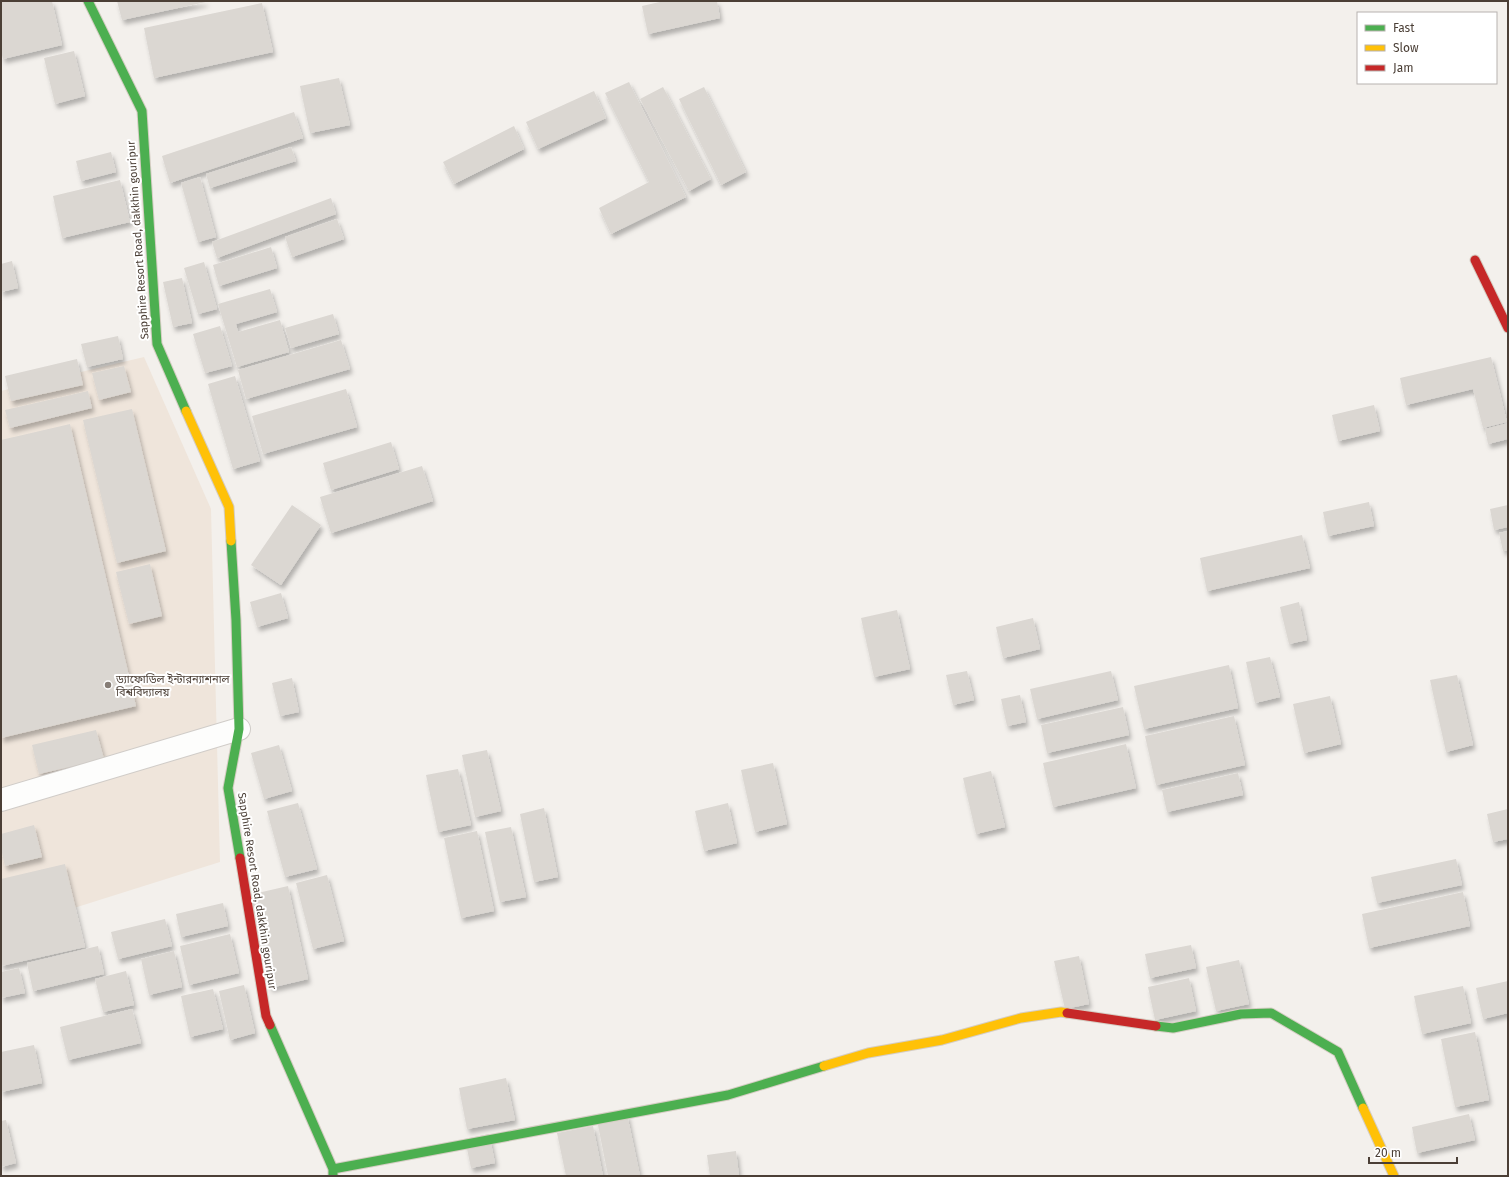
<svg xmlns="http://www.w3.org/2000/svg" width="1509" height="1177" font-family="'Fira Sans','Noto Sans Bengali',sans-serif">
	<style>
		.education { fill: #efe5db }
		.building { fill: #dbd7d2; filter: url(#shadow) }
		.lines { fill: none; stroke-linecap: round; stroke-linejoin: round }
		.street-casing { stroke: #d0ccc8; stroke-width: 24 }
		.fast-casing { stroke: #d5cdc3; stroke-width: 11 }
		.slow-casing { stroke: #d5cdc3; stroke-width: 11 }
		.jam-casing { stroke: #d5cdc3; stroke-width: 11 }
		.street { stroke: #fdfdfc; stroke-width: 22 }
		.fast { stroke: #4caf50; stroke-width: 9 }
		.slow { stroke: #ffc107; stroke-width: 9 }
		.jam { stroke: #c62828; stroke-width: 9 }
		.poi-dot { fill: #867d76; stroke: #fff; stroke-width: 1.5 }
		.labels { text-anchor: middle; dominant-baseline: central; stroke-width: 4; stroke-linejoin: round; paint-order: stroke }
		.street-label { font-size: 11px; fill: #4b3f36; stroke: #fff }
		.poi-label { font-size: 11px; fill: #4b3f36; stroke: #fff; text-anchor: start }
	</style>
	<defs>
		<filter id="shadow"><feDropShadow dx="2.5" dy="4.5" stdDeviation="2" flood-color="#0004"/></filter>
	</defs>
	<rect width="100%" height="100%" fill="#f3f0ec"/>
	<path class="education" d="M144,357L211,509L220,862L1,931V391Z"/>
	<path class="building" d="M1,1H52L62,45L3,59L1,51Z
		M117,1H206V2L122,20Z
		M664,1H717L720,18L648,34L642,6Z
		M262,3L273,52L154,78L144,28Z
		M74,51L85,96L55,104L44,58Z
		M339,78L350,125L310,133L300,86Z
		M629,82L686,197L611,234L599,208L649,182L605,93Z
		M663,87L711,179L689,191L640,99Z
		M704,87L746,172L721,185L679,99Z
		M594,91L606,118L538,149L526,122Z
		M294,112L303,138L170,183L162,156Z
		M514,126L524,149L454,184L443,162Z
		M291,147L296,161L210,188L206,174Z
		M111,152L116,172L81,181L76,161Z
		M200,177L216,237L198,242L181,183Z
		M120,180L130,222L62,238L53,196Z
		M331,198L336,214L217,258L212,242Z
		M337,219L344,239L292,257L285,237Z
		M271,247L277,268L219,286L213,265Z
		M12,261L18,288L1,292V264Z
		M204,262L217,309L198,314L184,268Z
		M182,278L192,323L173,327L163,282Z
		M270,289L277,312L236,324L238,332L280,320L289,352L237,367L218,304Z
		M333,314L339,334L291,348L285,328Z
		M220,326L232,366L205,373L193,334Z
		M118,336L123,359L87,367L81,344Z
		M341,340L350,369L246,399L238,370Z
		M1491,357L1507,422L1483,428L1473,389L1406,405L1400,378Z
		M77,359L83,385L11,401L5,376Z
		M124,366L131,392L99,400L92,373Z
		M235,376L260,461L233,469L208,384Z
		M346,389L357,427L263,454L252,416Z
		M88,391L92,408L10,428L5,410Z
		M1374,405L1380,431L1338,441L1332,415Z
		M132,409L166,551L117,563L83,420Z
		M1508,423V439L1488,444L1485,429Z
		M70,424L136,706L1,738V440Z
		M391,442L399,469L331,490L323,463Z
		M422,466L433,501L331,533L320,497Z
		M1369,502L1374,526L1328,536L1323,512Z
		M292,505L321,525L281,585L251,565Z
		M1508,505V527L1494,530L1490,509Z
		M1508,531V550L1503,551L1499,533Z
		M1302,535L1310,568L1207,591L1200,558Z
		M150,564L162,616L129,624L116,572Z
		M281,593L288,618L257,627L250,602Z
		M1299,602L1307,640L1289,644L1280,607Z
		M897,610L910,669L874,677L861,618Z
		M1033,618L1040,649L1003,658L996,627Z
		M1270,657L1280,697L1255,703L1246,662Z
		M1229,665L1238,708L1144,729L1134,686Z
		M967,671L974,700L953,705L946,675Z
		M1111,671L1118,700L1037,719L1030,689Z
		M1457,675L1473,745L1446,752L1430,680Z
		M292,678L299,712L280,716L272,683Z
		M1020,695L1026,722L1007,726L1001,699Z
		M1330,696L1341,744L1304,753L1293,704Z
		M1123,707L1129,735L1047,753L1041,725Z
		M1234,716L1245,765L1156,785L1145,736Z
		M96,730L104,759L39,774L32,745Z
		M1126,744L1136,788L1053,807L1043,763Z
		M279,745L292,791L264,799L251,753Z
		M487,750L501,811L475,817L462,755Z
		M773,763L787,824L755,832L741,770Z
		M458,769L471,825L438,832L426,775Z
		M991,771L1005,827L976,834L963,778Z
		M1238,773L1243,795L1167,812L1162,790Z
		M298,803L317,869L285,877L267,811Z
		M728,803L737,843L704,851L695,811Z
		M544,808L558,877L534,882L520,814Z
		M1508,809V839L1493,842L1487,814Z
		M34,825L42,857L5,866L1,848V834Z
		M511,827L526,897L500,902L485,832Z
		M477,831L494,911L461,918L444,838Z
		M1456,859L1462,885L1377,903L1371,877Z
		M65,864L85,947L1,966V879Z
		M327,875L344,941L313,949L296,883Z
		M288,886L308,979L270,988L249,895Z
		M1463,892L1470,926L1369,948L1362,914Z
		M223,903L228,926L181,937L176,914Z
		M165,919L172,946L118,959L111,932Z
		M230,934L239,973L189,985L180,946Z
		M1191,945L1196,968L1150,978L1145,954Z
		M98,946L104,974L33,991L27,963Z
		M174,951L182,987L149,995L141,959Z
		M1079,956L1089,1004L1065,1009L1054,961Z
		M1239,960L1249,1004L1216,1011L1206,967Z
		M19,968L25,993L1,998V972Z
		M126,971L134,1005L103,1012L95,979Z
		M1189,978L1196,1011L1155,1020L1148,987Z
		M1508,981V1013L1483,1019L1476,988Z
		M244,985L255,1033L230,1040L219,991Z
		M1463,986L1471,1023L1422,1034L1414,996Z
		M213,989L223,1029L190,1037L181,996Z
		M132,1009L141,1043L68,1060L60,1027Z
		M1475,1032L1489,1100L1455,1107L1441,1039Z
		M34,1045L42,1083L1,1092V1052Z
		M506,1078L515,1120L467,1129L459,1088Z
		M627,1114L640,1176H608L597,1120Z
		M1469,1114L1475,1140L1417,1153L1412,1127Z
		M6,1120L16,1163L1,1167V1121Z
		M593,1126L603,1176H566L557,1133Z
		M489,1134L495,1163L471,1168L465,1139Z
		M736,1151L739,1176H710L707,1155Z"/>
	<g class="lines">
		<defs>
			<path id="street" d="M1,800L239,729"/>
			<path id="fast" d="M88,1L142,111L157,344L186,411
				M231,541L236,620L239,729L228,788L240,858
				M270,1025L333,1169V1176
				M1156,1026L1173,1028L1241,1014L1271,1013L1338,1052L1363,1108
				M333,1169L728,1095L824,1066"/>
			<path id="slow" d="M186,411L229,507L231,541
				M824,1066L868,1053L942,1040L1021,1018L1061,1012L1067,1013
				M1363,1108L1394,1176"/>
			<path id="jam" d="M1475,260L1508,328
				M240,858L266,1016L270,1025
				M1067,1013L1156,1026"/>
		</defs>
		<use href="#street" class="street-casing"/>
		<use href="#fast" class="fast-casing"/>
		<use href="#slow" class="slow-casing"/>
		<use href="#jam" class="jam-casing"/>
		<use href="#street" class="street"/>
		<use href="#fast" class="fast"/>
		<use href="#slow" class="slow"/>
		<use href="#jam" class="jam"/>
	</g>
	<circle class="poi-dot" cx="108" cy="685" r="4"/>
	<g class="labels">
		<g class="street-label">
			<text transform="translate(138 240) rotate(-94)">Sapphire Resort Road, dakkhin gouripur</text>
			<text transform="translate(257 891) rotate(81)">Sapphire Resort Road, dakkhin gouripur</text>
		</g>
		<g class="poi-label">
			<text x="116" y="679">ড্যাফোডিল ইন্টারন্যাশনাল<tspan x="116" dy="13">বিশ্ববিদ্যালয়</tspan></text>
		</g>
	</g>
	<rect width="1509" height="1177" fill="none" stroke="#4b3f36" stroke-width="4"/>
	<rect x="1357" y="12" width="140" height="72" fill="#ffffff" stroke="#b7b2af"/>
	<rect x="1365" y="25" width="20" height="6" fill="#4caf50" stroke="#b7b2af"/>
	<text x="1393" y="32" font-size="12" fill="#4b3f36">Fast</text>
	<rect x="1365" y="45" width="20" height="6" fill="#ffc107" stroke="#b7b2af"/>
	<text x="1393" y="52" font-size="12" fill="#4b3f36">Slow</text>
	<rect x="1365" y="65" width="20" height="6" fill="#c62828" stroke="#b7b2af"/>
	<text x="1393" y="72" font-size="12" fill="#4b3f36">Jam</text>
	<path d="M1369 1157v6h88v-6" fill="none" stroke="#4b3f36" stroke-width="2"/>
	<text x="1375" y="1157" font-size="12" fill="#4b3f36" stroke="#ffffff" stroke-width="3" paint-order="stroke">20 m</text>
</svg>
